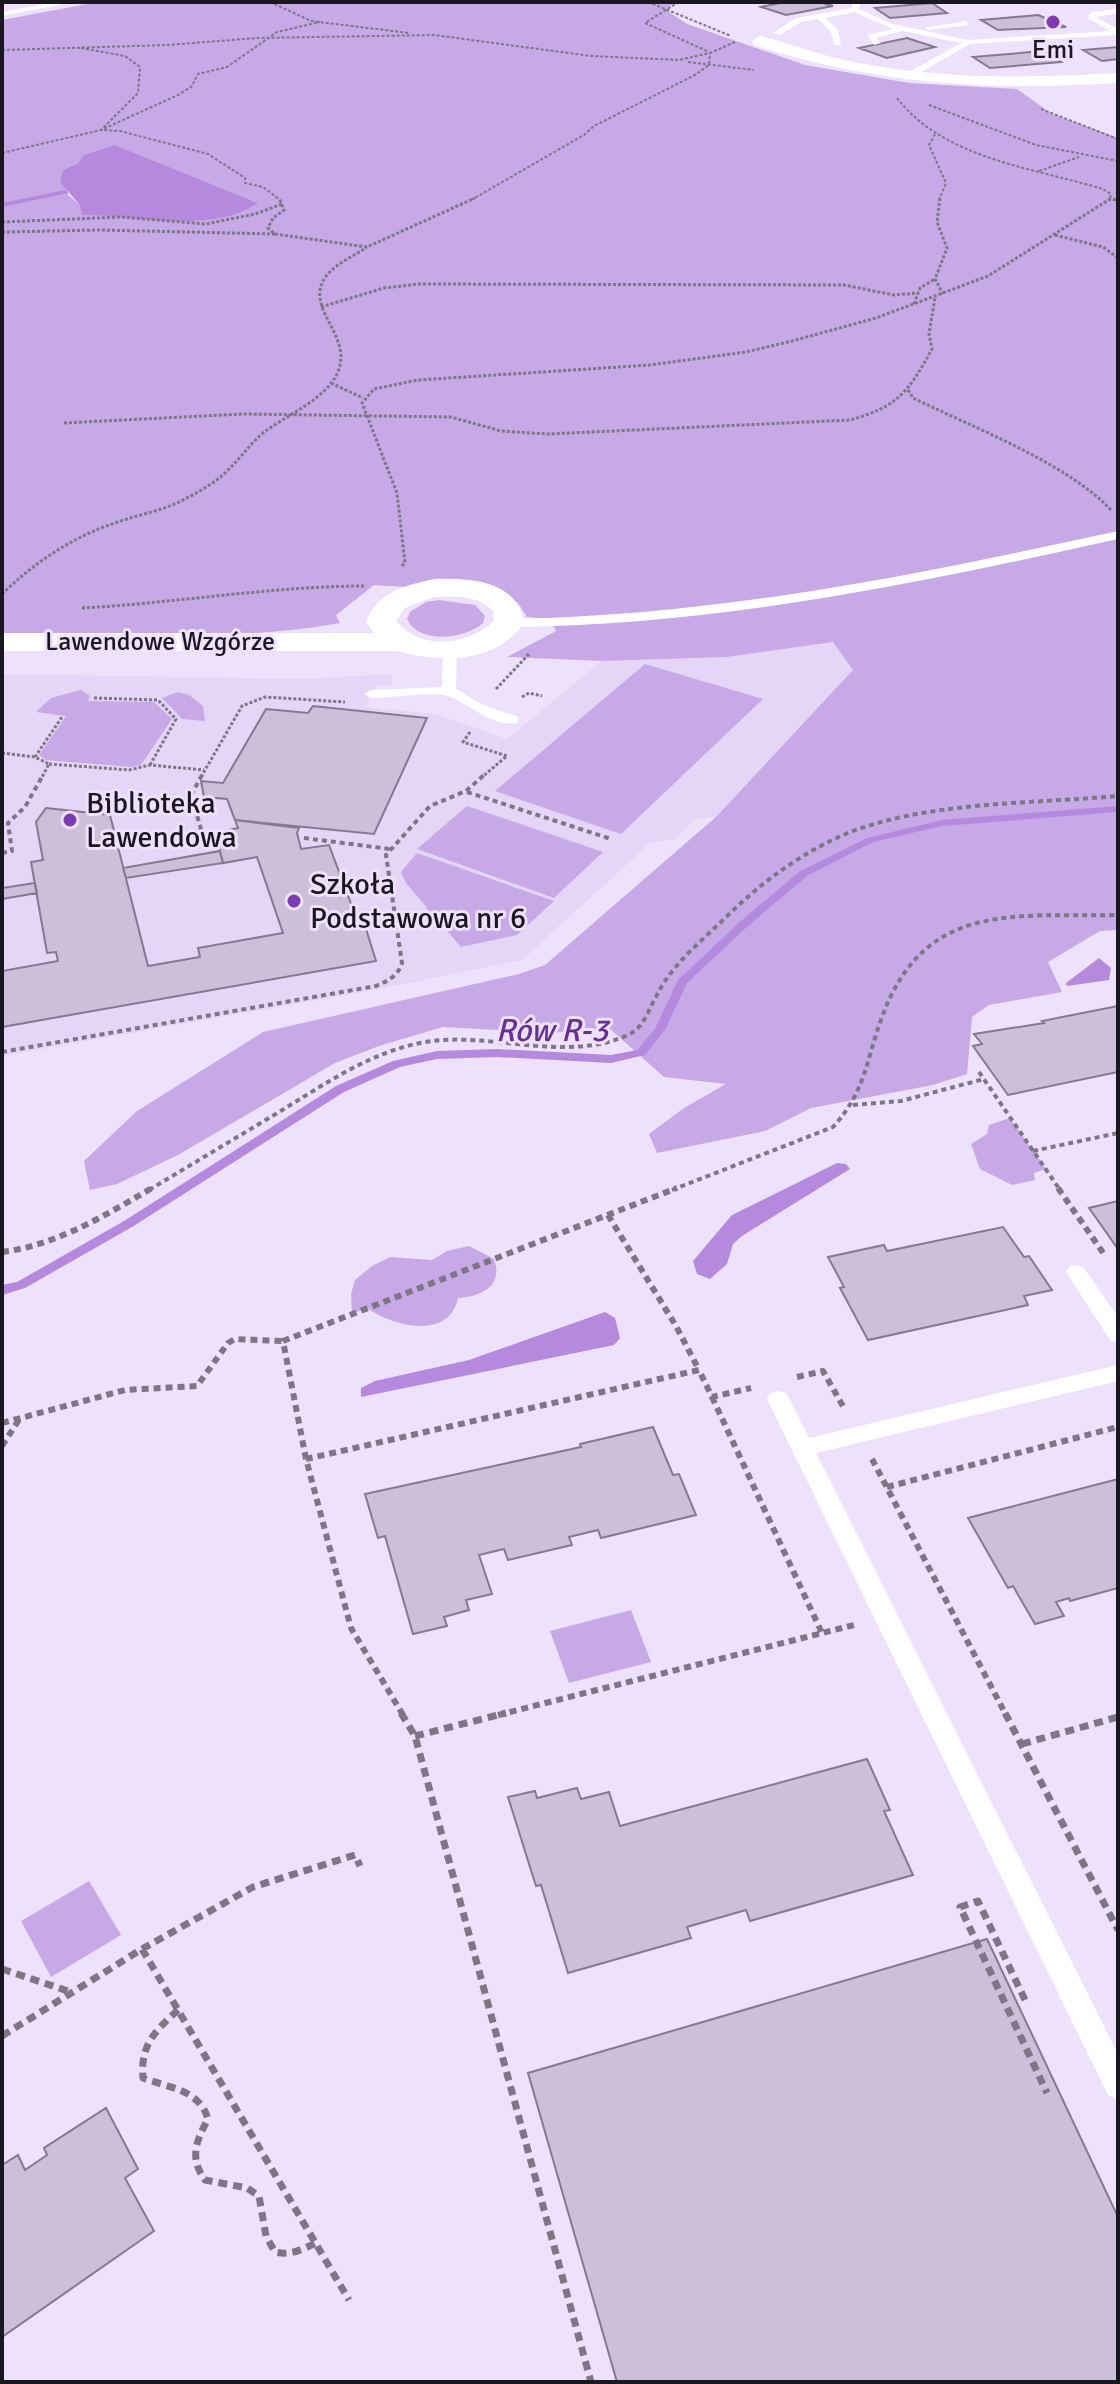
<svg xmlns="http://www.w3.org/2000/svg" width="1120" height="2384" font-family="Signika,sans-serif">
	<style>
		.built { fill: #e5d5f6 }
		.green { fill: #c7a9e7; fill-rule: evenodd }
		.water { fill: #b489de }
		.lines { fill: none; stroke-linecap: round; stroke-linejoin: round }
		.stream { fill: #b489de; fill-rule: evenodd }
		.building { fill: #cbbfd9; stroke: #857992; stroke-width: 2 }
		.path-far4 { stroke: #7e7687; stroke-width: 2; stroke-dasharray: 3 2; stroke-linecap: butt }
		.path-far3 { stroke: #7e7687; stroke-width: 3; stroke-dasharray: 3 2; stroke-linecap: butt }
		.path-far2 { stroke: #7e7687; stroke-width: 4; stroke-dasharray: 5 4; stroke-linecap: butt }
		.path-far1 { stroke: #7e7687; stroke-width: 6; stroke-dasharray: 7 5; stroke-linecap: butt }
		.path { stroke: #7e7687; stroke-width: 7; stroke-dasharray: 9 6; stroke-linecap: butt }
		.lane { fill: #fff; fill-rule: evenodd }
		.street { fill: #fff; fill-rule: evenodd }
		.poi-dot { fill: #7c3bb0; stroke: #eee1fc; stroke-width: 3 }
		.labels { text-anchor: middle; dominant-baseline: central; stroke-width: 6; stroke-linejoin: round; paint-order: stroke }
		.far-poi-label { font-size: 26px; fill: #1b1720; stroke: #eee1fc }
		.far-street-label { font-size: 26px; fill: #1b1720; stroke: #eee1fc }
		.poi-label { font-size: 30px; fill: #1b1720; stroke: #eee1fc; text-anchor: start }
		.water-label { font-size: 32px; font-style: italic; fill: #673093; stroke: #eee1fc }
	</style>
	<rect width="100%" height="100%" fill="#eee1fc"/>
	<path class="built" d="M834,642L854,670L849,677L717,816L694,820L675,839L650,843L522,960L379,989L2,1056V674L304,679L392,674V685L375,686L366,707L435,714L507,739L602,661L726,657Z"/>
	<path class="green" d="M98,2H675L666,10L687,24L805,65L909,83L1017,89L1052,114L1118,138V930L1100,931L1048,962L1062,992L989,1005L972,1017L967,1074L933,1085L811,1108L765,1131L657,1153L649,1134L684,1108L726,1084L664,1077L609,1028L550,1033L443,1027L379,1046L335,1063L178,1155L117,1184L90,1190L84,1161L137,1111L263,1032L519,974L545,965L717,816L853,670L833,642L726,657L602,661L507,657L556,631L550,619L527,617L518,603L504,593L374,585L336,615L340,623C230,643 114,633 2,633V20ZM115,145L257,203L121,215H82L79,204L68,195L63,170Z
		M439,600L475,605L485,616L483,623C465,639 419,645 407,619L410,612L426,602Z
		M645,664L763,699L621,834L495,791Z
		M81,690L90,696L88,701L154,702L172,719L141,765L131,767L46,760L39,755L66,716L36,712L51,698Z
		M178,692L189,695L203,706L205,721L182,719L162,698Z
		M467,806L603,852L554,898L417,849Z
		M417,853L554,901L517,935L461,947L406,883L401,872Z
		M1010,1118L1046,1169L1034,1173L1035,1180L1012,1185L980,1169L971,1144L987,1134L989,1125Z
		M469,1246L494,1259C504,1286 481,1297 458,1298C449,1341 392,1326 367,1308L352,1314L351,1294L355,1280L372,1266L390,1257L432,1260L447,1251Z
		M631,1610L651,1662L569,1683L550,1631Z
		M89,1881L121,1935L51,1977L21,1921Z"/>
	<path class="water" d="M115,145L258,203C210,235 138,215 82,215L79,204L60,182L63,170L78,163L84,155Z
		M1099,958L1111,968L1109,980L1067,986L1066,983Z
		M837,1163L846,1164L850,1169L742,1236L733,1244L727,1264L710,1279L697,1274L693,1261L732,1215Z
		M605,1312L615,1318L620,1338L614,1345L361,1397V1388L375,1381L469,1360Z"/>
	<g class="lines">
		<path class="stream" d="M66,190L68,193L2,207V203Z
			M1118,806V812L942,826L873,842L807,876L749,925L687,983L665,1030L645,1055L611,1063L497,1057L437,1059L400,1067L344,1092L132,1227L25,1288L2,1295V1285L17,1282L124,1221L336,1086L393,1061L437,1051L497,1049L611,1055L637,1050L655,1029L678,980L741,921L799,872L867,838L942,820Z"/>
	</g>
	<path class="building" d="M785,2H820L833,6L786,15L761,7Z
		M932,3L947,13L890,18L875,8Z
		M1038,15L1066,27L998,30L981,20Z
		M907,38L935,47L887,58L859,48Z
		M1118,47V59L1102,61L1083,50Z
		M1043,51L1061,62L990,68L973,57Z
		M313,706L427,718L374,834L235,820L227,799L204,797L201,781L223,783L266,709L308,713Z
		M46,808L110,815L148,966L200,957L198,948L283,933L257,857L223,863L215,833L238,828L235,820L299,828L297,833L301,849L329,845L361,930L366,929L376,961L2,1027V971L58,961L56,952L47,953L31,862L43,860L36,822Z
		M220,851L223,863L126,878L123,868Z
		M35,883L37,893L2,899V888Z
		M1118,1006V1072L1008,1095L973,1046L982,1044L974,1034L1044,1023L1042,1021Z
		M1118,1201V1249L1089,1208Z
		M1003,1227L1024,1257L1029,1256L1052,1290L1024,1296L1028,1305L868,1340L840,1288L844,1287L828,1257L884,1245L887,1251Z
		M653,1427L673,1475L679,1474L696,1515L601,1538L598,1530L569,1537L572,1545L508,1560L504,1549L479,1555L492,1594L466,1600L469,1610L444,1617L447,1626L413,1634L385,1536L378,1538L365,1494L581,1447L580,1444Z
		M1118,1479V1588L1070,1601L1069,1598L1056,1602L1064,1616L1035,1624L1013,1586L1008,1588L968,1518Z
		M867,1759L890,1810L884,1811L913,1875L750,1921L746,1910L687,1927L691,1938L568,1973L541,1885L536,1886L508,1797L535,1791L537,1798L577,1788L581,1799L609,1792L620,1826Z
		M987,1939L1118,2217V2382H617L528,2073Z
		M106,2108L138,2169L125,2178L154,2231L2,2337V2165L18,2155L25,2170L47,2155L44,2148Z"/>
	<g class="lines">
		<path class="path-far4" d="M270,2L311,21L409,33
			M648,2L731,36
			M679,2L645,23L709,52
			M81,48L125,56L140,67L138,93L101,130L120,131L208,154L245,178V183L263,187L280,200
			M2,50L168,45L257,38L434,35L591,56L679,60L710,53L735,42
			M688,62L754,70
			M897,98C944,159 1034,168 1103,189L1111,194L1110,199
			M929,105L1036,145L1118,161
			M1041,109L1118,139
			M935,134L929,145L946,183L939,200
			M2,153L101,130L178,95L192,86L198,74L227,67L277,32L320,22
			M1039,171L1079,157
			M471,200L584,135L594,126L695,75L709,65L710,53
			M1108,200H1118"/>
		<path class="path-far3" d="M940,198L937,222L947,248L935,279L943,294
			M2,222L121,217L206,224L255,214L282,204
			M2,232L100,230L275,234L268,228L273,218L284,210L279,198
			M275,234L367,247L475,198
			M1055,235L1103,247L1118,258
			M914,304L920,288L935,279
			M321,307L384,288L419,284L844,285L894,295L918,293
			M331,383L363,398
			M908,390L913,398C972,427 1067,463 1111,510
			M64,423L244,414L451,417L501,431L548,434L850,420C898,407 909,391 932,349L929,334L935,297
			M402,566L405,563L397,493L362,403L374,389L418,380L650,365L746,352L792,341L876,318L988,276L1110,199L1118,200
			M2,594C34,563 72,537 115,523C136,515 158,512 179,502C195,494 212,485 225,473C239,460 249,445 263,433C283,418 306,408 324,391C373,344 297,312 327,275C337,263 354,256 367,247
			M82,608C176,603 272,586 366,586
			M496,689L530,653
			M522,697L529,693L542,696
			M94,698L158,700L176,719L150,765
			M470,732L463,742L507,756L482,777
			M2,753L35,757L49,764L42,777
			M35,757L62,717
			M49,764L129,770L150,765L204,770
			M201,777L242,706L265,697L345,702"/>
		<path class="path-far2" d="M202,775L191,795L206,846
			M467,792L611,839
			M304,838L390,849
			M2,853L12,851L8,823L25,807L43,775
			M397,927L408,924L428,909
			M2,1052L376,986C388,981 398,976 402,963L386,855L430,806L466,791L484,775
			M979,1072L1060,1190
			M853,1105L901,1101L984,1079
			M1033,1151L1118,1133
			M149,1190C194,1163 239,1136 284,1109C326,1083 370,1053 420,1043C487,1029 566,1065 630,1034C645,1026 649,1008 657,995C671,966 698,944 721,922C757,886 796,856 843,835C924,801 1031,804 1118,796
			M672,1190L833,1127C866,1091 866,1060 882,1017C925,900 1015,917 1118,915"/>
		<path class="path-far1" d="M1058,1188L1106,1257
			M608,1215L676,1326L699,1370
			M2,1252C57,1245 106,1215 152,1188
			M797,1377L823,1371L844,1408
			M712,1397L822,1633
			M2,1423L125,1390L197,1386L228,1343L235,1339L283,1341
			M2,1446L20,1418
			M306,1459L283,1341L677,1188
			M872,1459L1006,1715
			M887,1487L1118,1427
			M403,1715L351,1628L306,1459L699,1370L712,1397L751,1388
			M498,1715L854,1625"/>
		<path class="path" d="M401,1713L415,1736L591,2382
			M1005,1713L1118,1930
			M415,1736L506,1713
			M1022,1744L1118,1717
			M142,1949L253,1887L355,1855L360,1866
			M2,1969L71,1992
			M1025,2000L978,1901L960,1907L1047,2093
			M178,2010C155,2031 140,2045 143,2078C169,2088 199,2089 208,2119C196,2141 189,2158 205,2180L247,2188L259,2196L266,2236L275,2252C291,2256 302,2249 316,2243
			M2,2036L142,1949L349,2300"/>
		<path class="lane" d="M56,2H73L2,16V12Z
			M853,2H861L859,9L892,24L968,40L1110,31L1088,18L1091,12L1118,9V13L1096,17L1118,29V35L970,44L907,80L904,75L961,43L902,31L876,38L881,43L874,45L867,35L893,29L854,12L825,18L838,30L841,45H835L830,31L818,19L801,22L780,35L773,33L796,18L852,8Z
			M966,21L969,25L928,30L924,28Z
			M1118,531V539C915,584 718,625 509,627L502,623L509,619C716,616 916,575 1118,531Z
			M450,645L457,649L456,689L481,704L518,717V723C493,728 470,704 448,696C431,691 390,698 371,698L364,694L371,690L442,687L443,649Z
			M1076,1265L1083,1267L1118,1317V1342L1110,1340L1066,1272L1069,1267Z
			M1118,1365V1381L816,1453L1118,2054V2100L1108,2095L767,1399L770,1393L778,1391L786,1393L809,1438Z"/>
		<path class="street" d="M760,36C790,43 818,55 849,61C938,80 1028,78 1118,73V83C989,91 877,85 754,45L752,41Z
			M434,579C469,578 518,580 524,623C496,664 440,663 397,651H2V633H374L366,622C378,591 404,586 434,579ZM434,597C455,596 478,595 493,611L494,621C468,646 421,651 396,621L405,608Z"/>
	</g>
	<g class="poi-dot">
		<circle cx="1053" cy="22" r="8"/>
		<circle cx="70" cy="820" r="8"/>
		<circle cx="294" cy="901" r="8"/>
	</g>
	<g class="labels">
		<g class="far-poi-label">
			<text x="1053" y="50">Emi</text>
		</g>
		<g class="far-street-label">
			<text x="160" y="642">Lawendowe Wzgórze</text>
		</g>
		<g class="poi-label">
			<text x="86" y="803">Biblioteka<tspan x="86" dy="34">Lawendowa</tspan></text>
			<text x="310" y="884">Szkoła<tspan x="310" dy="34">Podstawowa nr 6</tspan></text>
		</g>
		<g class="water-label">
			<text x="552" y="1030">Rów R-3</text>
		</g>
	</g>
	<rect width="1120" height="2384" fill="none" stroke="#1b1720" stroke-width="8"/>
</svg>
